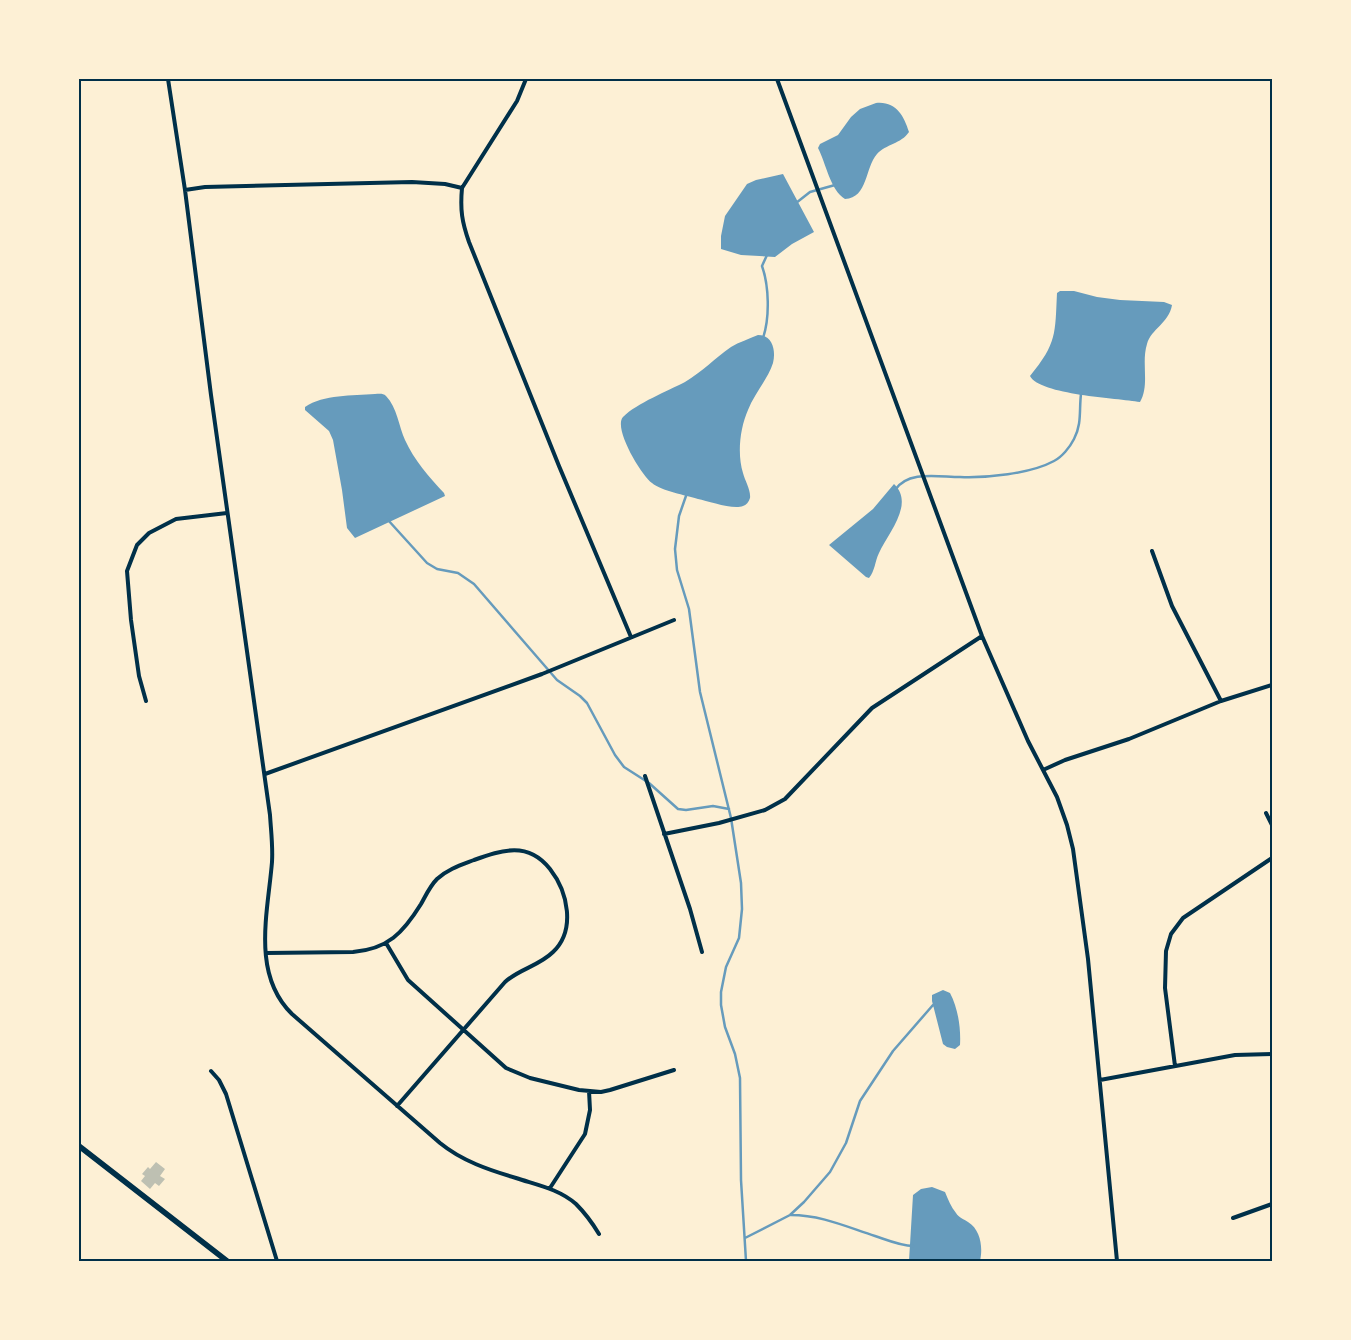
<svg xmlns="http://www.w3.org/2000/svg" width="1351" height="1340" font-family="'Noto Sans',sans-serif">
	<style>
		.water { fill: #669bbc }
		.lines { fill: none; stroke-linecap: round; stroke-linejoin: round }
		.stream { stroke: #669bbc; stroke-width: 2.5 }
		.building { fill: #bec0b2 }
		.minor { stroke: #003049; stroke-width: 4 }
		.secondary { stroke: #003049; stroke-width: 5.5 }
		.neatline { fill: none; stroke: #003049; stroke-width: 2 }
	</style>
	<rect width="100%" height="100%" fill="#fdf0d5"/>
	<path class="water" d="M876,103C896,101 904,116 909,132C901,144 886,144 877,154C865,167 868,198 845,199C830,190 826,163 818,148L820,144L838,135L851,117L860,109Z
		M783,174L814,232L792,244L775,257L741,255L721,249V236L725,216L747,184L756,180Z
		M1060,291H1074L1097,297L1120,300L1164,302L1172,305C1169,323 1151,329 1147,344C1141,363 1150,385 1140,402C1117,398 1040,395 1030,376C1057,343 1055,334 1057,293Z
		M758,335C773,335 776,351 773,363C768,379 754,394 748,410C740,428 737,454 743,473C745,481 751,490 750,498C749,502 746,505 743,506C733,510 708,501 698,499C686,495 661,491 652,483C641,475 613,428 623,417C637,403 668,391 685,382C702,372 715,358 731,347C739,342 749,339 758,335Z
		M375,394C379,394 383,393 386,396C397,407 399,427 405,440C414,460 429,477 444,493L445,496L355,538L347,528L342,490L333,440L329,431L305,410V407C324,394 352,396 375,394Z
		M894,484C915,504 888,533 879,553C875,561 875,571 869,578L866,577L829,545L873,509Z
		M943,990L950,993C958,1008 961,1028 960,1045L955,1049L947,1047L943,1044L932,1001V995Z
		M932,1187L945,1192C948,1199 951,1207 956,1213C959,1218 964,1219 968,1222C981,1230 983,1248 980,1261H909L913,1195L921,1189Z"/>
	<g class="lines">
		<path class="stream" d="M796,203L810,192L835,185
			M763,338C770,317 769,286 762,266L767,255
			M895,490C908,470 939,477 960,477C986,478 1030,474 1054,461C1062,457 1070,447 1074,439C1082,424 1079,410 1081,394
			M687,493L679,516L675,549L677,570L689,609L700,692L731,818L741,883L742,909L739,938L726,967L721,992V1005L725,1027L735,1054L740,1078L741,1180L746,1261
			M388,520L427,563L437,569L458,573L474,584L557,680L580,696L587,703L615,755L624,767L649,783L678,809L686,810L713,806L729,809
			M791,1215C821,1215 847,1227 875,1236C887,1240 901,1246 913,1246
			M745,1238L790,1215L804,1202L830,1172L846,1143L860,1101L893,1051L933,1005L936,1006"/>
	</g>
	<path class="building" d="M156,1162L165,1169L160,1176L165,1179L159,1186L155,1183L150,1189L141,1181L145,1176L142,1174L148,1167L150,1169Z"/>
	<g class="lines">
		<path class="minor" d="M168,79L185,190L211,395L270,815C271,831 273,846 272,862C268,912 251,974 292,1014L440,1143C462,1161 489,1170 516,1178C537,1185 559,1189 576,1204C585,1213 593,1224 599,1234
			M526,79L517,101L462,188C460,210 462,222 469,242L559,466L631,637
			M777,79L982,636L1028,741L1057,797L1067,825L1073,849L1088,959L1117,1261
			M185,190L205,187L412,182L445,184L462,188
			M1152,551L1172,606L1221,701
			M146,701L139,676L131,620L127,571L137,545L149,533L176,519L227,513
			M1043,770L1065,760L1129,739L1221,701L1272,685
			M265,774L542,674L674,620
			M645,776L690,909L702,952
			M1266,813L1272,825
			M664,834L719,823L765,810L785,799L872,708L982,636
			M386,943L408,980L506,1068L530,1078L579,1090L601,1092L610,1090L674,1070
			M266,953L353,952C388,949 403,933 421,904C426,895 430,886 437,879C448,869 461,865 474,860C502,850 528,841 550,869C568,892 576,930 553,952C539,966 519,969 505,982L397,1106
			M1175,1066L1165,988L1166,951L1171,934L1183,918L1272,858
			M211,1071L219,1080L226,1094L277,1261
			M1100,1080L1235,1055L1272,1054
			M550,1188L585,1134L590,1110L589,1091
			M1233,1218L1272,1204"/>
		<path class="secondary" d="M79,1146L227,1261"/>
	</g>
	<rect width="1351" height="1340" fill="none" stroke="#fdf0d5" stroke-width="160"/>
	<rect x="80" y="80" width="1191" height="1180" class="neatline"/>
</svg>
